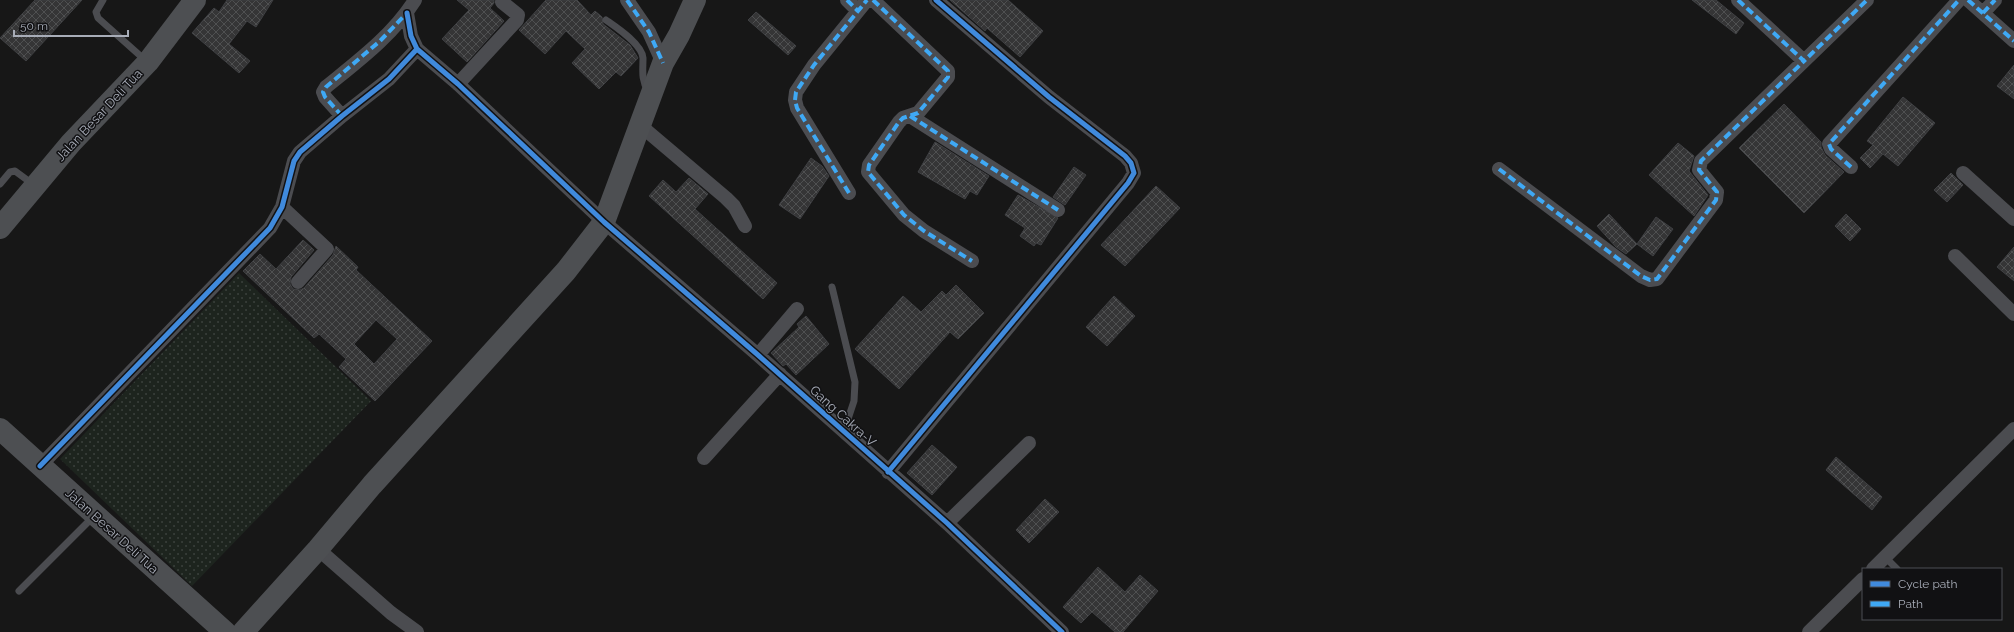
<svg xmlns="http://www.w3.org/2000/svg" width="2014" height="632" font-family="Raleway,sans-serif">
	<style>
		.green { fill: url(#green-dots) }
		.building { fill: url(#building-cross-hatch); stroke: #3f4043; fill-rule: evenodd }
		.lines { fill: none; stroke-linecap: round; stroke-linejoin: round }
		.service { stroke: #4b4c50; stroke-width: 7 }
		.minor { stroke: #4b4c50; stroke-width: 14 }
		.primary { stroke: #4d4f52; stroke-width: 22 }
		.quiet { stroke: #3fa9f5; stroke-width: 4; stroke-dasharray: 8 4; stroke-linecap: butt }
		.cycleway-casing { stroke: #111113; stroke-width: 8 }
		.cycleway { stroke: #408adc; stroke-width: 5 }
		.labels { text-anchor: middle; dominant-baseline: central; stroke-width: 3; stroke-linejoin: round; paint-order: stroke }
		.street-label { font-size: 13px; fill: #a8adb8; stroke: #111113 }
	</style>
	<defs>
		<pattern id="green-dots" width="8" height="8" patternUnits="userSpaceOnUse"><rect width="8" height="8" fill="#1d241e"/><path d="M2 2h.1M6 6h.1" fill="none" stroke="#3b413d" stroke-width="1.8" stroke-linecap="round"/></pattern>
		<pattern id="building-cross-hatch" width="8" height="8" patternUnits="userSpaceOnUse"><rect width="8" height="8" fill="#353536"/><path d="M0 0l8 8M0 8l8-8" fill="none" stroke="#4f5051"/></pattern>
	</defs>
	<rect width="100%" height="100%" fill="#171717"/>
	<path class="green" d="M239,273L371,401L192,586L60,459Z"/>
	<path class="building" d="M35,0H82L26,61L0,38Z
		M227,0H273L256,27L247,21L229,44L250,61L239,73L192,33L214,8L219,12Z
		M457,0H494V3L490,8L504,21L467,62L442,39L469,10Z
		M546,0H577L591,15L595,11L602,17L603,24L630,45L638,58L621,76L616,72L599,89L572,63L585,49L566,31L545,54L519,30Z
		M950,0H1008L1043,31L1020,57L987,28L985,31Z
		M1692,0H1716L1744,23L1736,34Z
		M756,12L796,46L788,55L748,20Z
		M2014,65V99L1997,86Z
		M1903,97L1935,123L1898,166L1883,154L1870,168L1860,158L1873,145L1867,141Z
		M1784,104L1821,142V147L1825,155L1844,172L1804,213L1739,148Z
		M935,142L989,176L977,195L970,191L965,199L918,172Z
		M1678,143L1694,156L1689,171L1708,195L1694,216L1649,175Z
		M811,158L822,166L829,176L800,219L779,205Z
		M1074,167L1086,175L1065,205L1053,197Z
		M1951,173L1963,185L1947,202L1934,190Z
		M689,178L708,194L695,209L777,283L763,299L649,196L663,180L676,192Z
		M1156,186L1180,208L1125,266L1101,245Z
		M1018,195L1058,218L1041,245L1036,243L1034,246L1020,236L1025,228L1005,215Z
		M1609,214L1637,244L1626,254L1616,247L1597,226Z
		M1846,214L1861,229L1850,241L1835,226Z
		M1656,217L1673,229L1653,256L1637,244Z
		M303,240L314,250L291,277L290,284L293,289L300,290L304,288L333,255L336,246L358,267L356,270L432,341L375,401L339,367L346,359L319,334L314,338L243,271L260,254L276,269ZM376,320L397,339L374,364L354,344Z
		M2014,247V281L1997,267Z
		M956,285L984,313L958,339L950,332L899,389L855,349L903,296L921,312L942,291L946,295Z
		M1114,296L1135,316L1107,346L1086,327Z
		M806,316L829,344L796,375L786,364L783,366L771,353L799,327L797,324Z
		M932,445L957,467L932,495L907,473Z
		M1836,457L1882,497L1872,510L1826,470Z
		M1045,499L1059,512L1029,543L1016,530Z
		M1098,567L1125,592L1140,575L1158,591L1123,632H1115L1092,612L1081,623L1063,607Z"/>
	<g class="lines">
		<path class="service" d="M103,0L96,12L98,18L145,60
			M606,20C616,27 642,44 643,58C643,71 641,79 648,91
			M0,184L10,172L15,171L34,185
			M832,287L855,382L854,401L844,431
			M1885,557L1897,569
			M19,591L94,516"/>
		<path class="minor" d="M627,0L649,32L663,63
			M847,0L858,11
			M873,0L948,71V77L918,113L903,118L899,122L869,165L868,172L904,215L924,231L972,261
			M1738,0L1804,61L1867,0
			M1968,0L2014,41
			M407,13L411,36L417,49L458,84L604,222L758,355L947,523L1062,632
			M1983,13L1995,0
			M458,84L517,20L518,15L502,2
			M342,116L325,97L323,92L326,87C358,61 393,35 415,0
			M910,116L1058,210
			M641,126L726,198L734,206L745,226
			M1851,167L1831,149L1829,144L1959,0
			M1499,169L1641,276L1650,280L1657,279L1716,200L1717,192L1699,170L1701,161L1804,61
			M1963,173L2014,219
			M849,193L797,108L795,100L796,92L814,65L867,0
			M282,207L327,249L298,282
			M1955,256L2014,314
			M758,355L797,309
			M704,458L780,374
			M40,466L270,228L282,207L294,161L300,152L342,116L389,79L417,49
			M888,472L1128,183L1134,173L1131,163L1125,156L1049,97L936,0
			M947,523L1029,443
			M318,549L391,613L417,632
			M1873,569L2014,429
			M1809,632L1863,579"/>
		<path class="primary" d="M0,228L71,143L148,62L195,0
			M0,429L225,632
			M243,632L318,549L372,485L566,271L604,222L663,63L679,35L695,0"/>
		<path class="quiet" d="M627,0L649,32L663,63
			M847,0L858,11
			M873,0L948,71V77L918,113L903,118L899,122L869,165L868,172L904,215L924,231L972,261
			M1738,0L1804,61L1867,0
			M1968,0L2014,41
			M1983,13L1995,0
			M342,116L325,97L323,92L326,87L380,41L407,13
			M910,116L1058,210
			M1851,167L1831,149L1829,144L1959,0
			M1499,169L1641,276L1650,280L1657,279L1716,200L1717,192L1699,170L1701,161L1804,61
			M849,193L797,108L795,100L796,92L814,65L867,0"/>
		<defs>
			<path id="cycleway" d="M407,13L411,36L417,49L458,84L604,222L758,355L947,523L1062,632
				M40,466L270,228L282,207L294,161L300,152L342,116L389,79L417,49
				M888,472L1128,183L1134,173L1131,163L1125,156L1049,97L936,0"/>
		</defs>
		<use href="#cycleway" class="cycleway-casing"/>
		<use href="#cycleway" class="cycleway"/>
	</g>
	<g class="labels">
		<g class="street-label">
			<text transform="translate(99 115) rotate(-47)">Jalan Besar Deli Tua</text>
			<text transform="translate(843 416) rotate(42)">Gang Cakra-V</text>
			<text transform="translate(112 531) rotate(42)">Jalan Besar Deli Tua</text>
		</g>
	</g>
	<rect x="1862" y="568" width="140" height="52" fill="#111113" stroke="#4d4f55"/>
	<rect x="1870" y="581" width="20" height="6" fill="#408adc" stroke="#4d4f55"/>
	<text x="1898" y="588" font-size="12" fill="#a8adb8">Cycle path</text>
	<rect x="1870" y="601" width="20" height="6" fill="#3fa9f5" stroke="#4d4f55"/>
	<text x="1898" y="608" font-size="12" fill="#a8adb8">Path</text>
	<path d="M14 30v6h114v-6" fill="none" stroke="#a8adb8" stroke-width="2"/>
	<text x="20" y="30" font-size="12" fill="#a8adb8" stroke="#111113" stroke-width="3" paint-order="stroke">50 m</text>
</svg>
